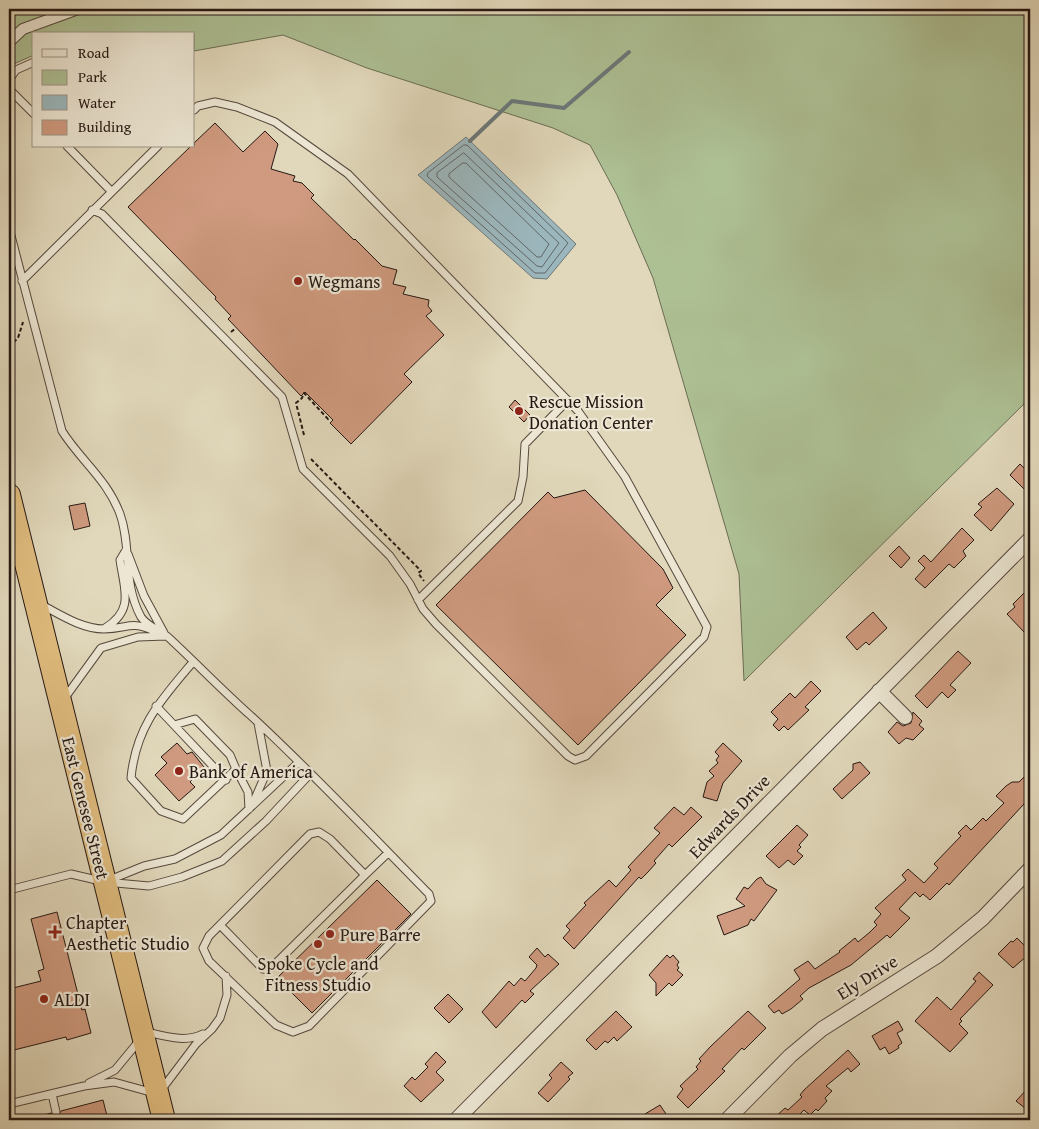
<svg xmlns="http://www.w3.org/2000/svg" width="1039" height="1129" font-family="'Gentium Book Plus',serif">
	<style>
		.green { fill: #adc094; stroke: #6a6c54 }
		.water { fill: #9bb6bc; stroke: #6c7778 }
		.lines { fill: none; stroke-linecap: round; stroke-linejoin: round }
		.shore { stroke: #606768; stroke-width: 1 }
		.stream { stroke: #6c7778; stroke-width: 4 }
		.building { fill: #cf9a7f; stroke: #261813 }
		.service-casing { stroke: #55483d; stroke-width: 9 }
		.pedestrian-casing { stroke: #55483d; stroke-width: 12 }
		.minor-casing { stroke: #55483d; stroke-width: 16 }
		.trunk-casing { stroke: #261813; stroke-width: 24 }
		.path { stroke: #261813; stroke-width: 2; stroke-dasharray: 4 2.5; stroke-linecap: butt }
		.service { stroke: #ece6d3; stroke-width: 7 }
		.pedestrian { stroke: #ece6d3; stroke-width: 10 }
		.minor { stroke: #ece6d3; stroke-width: 14 }
		.trunk { stroke: #e0bc7e; stroke-width: 22 }
		.poi-dot { fill: #8f2418; stroke: #ece6d3; stroke-width: 2 }
		.labels { text-anchor: middle; dominant-baseline: central; stroke-width: 4.5; stroke-linejoin: round; paint-order: stroke }
		.poi-label { font-size: 18px; fill: #261813; stroke: #ece6d3; text-anchor: start }
		.street-label { font-size: 18px; fill: #261813; stroke: #ece6d3 }
	</style>
	<rect width="100%" height="100%" fill="#e1d8bb"/>
	<filter id="stains"><feTurbulence type="fractalNoise" baseFrequency=".004" numOctaves="4"/><feColorMatrix values="0 0 0 0 .2 0 0 0 0 .09 0 0 0 0 .02 0 0 0 .5 -.17"/></filter>
	<radialGradient id="worn" r=".72"><stop offset=".6" stop-color="#630" stop-opacity="0"/><stop offset="1" stop-color="#630" stop-opacity=".3"/></radialGradient>
	<path class="green" d="M9,9H1030V398L744,681L739,574L653,278L617,195L590,145L553,128L367,68L283,35L194,51V34H34V55L9,66Z"/>
	<path class="water" d="M466,137L576,244L547,279L533,278L418,175Z"/>
	<g class="lines">
		<path class="shore" d="M464,145H467L568,243L545,273H535L427,176L428,173Z
			M464,153L559,243L542,267L537,266L437,177V173Z
			M463,163H466L549,244L541,257H537L449,177V174Z"/>
		<path class="stream" d="M470,141L512,101L564,108L629,52"/>
	</g>
	<path class="building" d="M215,123L243,152L265,131L278,144L271,169L295,176L293,181L302,183L314,195L311,198L354,240L355,239L382,266L397,270L393,284L406,287L403,294L429,300L428,306L432,311L426,316L444,335L404,374L412,382L351,444L330,423L333,420L305,392L301,396L228,319L231,316L215,299L216,297L128,207L191,146H194V143Z
		M515,400L530,415L524,422L509,407Z
		M1030,463V495L1010,475L1020,464L1025,469Z
		M997,488L1014,504L991,531L974,515L982,507L978,504Z
		M585,490L663,569L673,588L656,605L686,635L578,745L436,605L548,492L554,498Z
		M85,503L90,526L74,530L69,506Z
		M962,528L974,540L963,551L966,556L954,568L949,564L925,588L915,579L925,568L918,561L924,555L931,562Z
		M899,546L910,558L901,568L889,556Z
		M1030,587V626L1024,632L1007,614L1015,607L1013,604Z
		M873,612L887,628L869,645L866,642L857,650L846,637Z
		M958,651L971,663L950,685L956,690L948,698L942,692L927,708L915,696Z
		M811,681L821,691L805,707L809,710L788,730L784,726L779,731L773,725L778,719L771,712L790,693L795,698Z
		M913,712L922,721L919,725L924,729L913,740L906,738L899,744L888,732L897,722L903,726L911,723Z
		M177,743L187,754L192,752L204,767L190,782L195,787L179,801L155,775L167,763L161,757Z
		M723,743L742,761L723,783L717,801L703,797L707,782L714,776L709,771L718,763L716,760L719,756L715,752Z
		M860,762L870,773L842,799L833,789L853,770V764Z
		M1024,777L1030,782V800L1025,806L1024,804L949,885L947,883L930,900L923,894L920,897L915,892L899,909L910,918L890,938L887,935L851,965L809,988L800,996L803,999L791,1009L782,1014L779,1010L774,1013L768,1006L800,979L794,970L808,961L815,969L840,952L839,951L855,938L858,942L870,932L877,925L874,922L881,914L875,908L906,880L902,875L908,869L924,883L938,868L934,864L961,836L958,833L966,825L971,830L983,818L986,821L1004,803L996,796L1006,786L1012,782H1019Z
		M674,807L684,815L691,807L702,817L672,847L669,844L654,861L656,863L648,872L641,879L639,877L574,949L563,938L570,930L566,926L586,905L584,903L609,880L616,887L631,870L628,867L660,833L654,828Z
		M797,825L808,835L799,845L801,847L797,851L803,856L794,865L788,860L779,868L766,856Z
		M761,877L766,884L777,890L754,921L751,919L748,925L724,935L717,916L745,906L736,899L744,887L748,889L757,879Z
		M377,880L411,914L312,1013L277,978Z
		M57,912L82,1010L85,1009L91,1033L67,1040L66,1037L14,1050L9,1028V989L41,981L38,971L44,969L31,919Z
		M1017,938L1027,948L1024,951L1028,955L1013,968L998,954L1011,941L1013,942Z
		M537,948L545,957L548,954L559,964L530,991L534,994L525,1003L522,1000L496,1028L482,1012L509,981L514,986L521,978L525,981L536,968L537,965L529,957Z
		M667,955L670,958L673,955L679,962L677,965L679,968L677,970L683,975L672,986L669,983L656,996V983L649,975Z
		M979,972L993,985L960,1019L962,1021L959,1024L968,1033L950,1052L915,1021L937,997L951,1010L976,981L973,979Z
		M448,994L463,1009L449,1023L434,1008Z
		M616,1011L632,1027L617,1041L614,1037L608,1043L605,1041L596,1050L586,1040Z
		M748,1011L766,1028L744,1050L742,1048L722,1069L725,1071L688,1108L677,1097L683,1089L680,1086L698,1069L696,1067L701,1061L699,1059L711,1046Z
		M898,1021L903,1030L897,1033L902,1043L898,1046L899,1048L889,1054L885,1047L880,1050L872,1036Z
		M848,1050L860,1064L851,1072L848,1068L826,1086L832,1091L825,1098L827,1101L818,1111L816,1109L810,1115L804,1110L796,1118L798,1120H772L785,1108L788,1110L802,1097L800,1095L804,1090Z
		M436,1052L446,1062L436,1072L444,1080L421,1102L404,1086L412,1077L415,1080L428,1067L425,1064Z
		M561,1062L573,1073L568,1077L570,1079L548,1102L538,1093L552,1078L549,1075Z
		M1030,1086V1112L1016,1101Z
		M103,1100L108,1120H37V1117L51,1113L58,1117L61,1111Z
		M660,1105L670,1120H635Z"/>
	<g class="lines">
		<defs>
			<path id="service" d="M9,80L16,70L34,62
				M9,89L34,114
				M67,146L111,191
				M92,210L102,214L282,397L303,469L390,556L410,584L423,609L436,624L568,756L575,760L586,756L704,637L707,627L625,477L578,411L348,174L275,122L237,107L215,102L198,106L194,110
				M9,228L62,431C81,461 107,479 120,514C132,547 122,582 141,617C146,625 160,631 168,637C196,663 222,690 250,715C312,772 370,834 429,894L431,901L309,1026L293,1032L276,1025L209,961L203,948L209,936L310,834L319,832L330,839L365,875L388,853
				M22,281L158,146
				M128,554L144,596L164,633
				M418,600L518,501L523,477L525,444L568,400
				M42,605C61,615 82,629 104,629C128,629 130,620 154,631
				M105,628C135,610 124,589 120,560L126,550
				M64,699L101,648L138,637L166,636
				M156,706L174,725L195,719L230,755L236,769L183,819L161,811L131,778C136,726 161,700 193,662
				M174,725L226,780
				M236,769L248,792L249,809
				M253,803L267,771L258,723
				M107,881L144,866L175,859L221,835L299,762
				M9,890L71,874L105,882L149,886L182,877L222,861L266,821L310,774
				M220,925L263,969L269,970L365,875
				M146,1032C165,1036 185,1043 203,1034
				M89,1083L115,1070L139,1041
				M162,1089L196,1044L212,1029L220,1018L227,995L226,976
				M52,1094L56,1112
				M9,1104L84,1086L114,1082L154,1093"/>
			<path id="pedestrian" d="M9,42L23,29L78,9"/>
			<path id="minor" d="M879,691L905,717
				M456,1120L1030,539
				M727,1120L790,1056L822,1029L937,956L983,918L1030,869"/>
			<path id="trunk" d="M9,495L164,1120"/>
		</defs>
		<use href="#service" class="service-casing"/>
		<use href="#pedestrian" class="pedestrian-casing"/>
		<use href="#minor" class="minor-casing"/>
		<use href="#trunk" class="trunk-casing"/>
		<path class="path" d="M231,332L236,328
			M9,347L18,338L23,322
			M304,435L296,403L302,398L304,393L328,419L330,417
			M311,459L421,571L418,573L424,581"/>
		<use href="#service" class="service"/>
		<use href="#pedestrian" class="pedestrian"/>
		<use href="#minor" class="minor"/>
		<use href="#trunk" class="trunk"/>
	</g>
	<g class="poi-dot">
		<circle cx="298" cy="281" r="5"/>
		<circle cx="519" cy="411" r="5"/>
		<circle cx="179" cy="771" r="5"/>
		<path d="M52.5 924.5h5v5h5v5h-5v5h-5v-5h-5v-5h5z"/>
		<circle cx="330" cy="934" r="5"/>
		<circle cx="318" cy="944" r="5"/>
		<circle cx="44" cy="999" r="5"/>
	</g>
	<g class="labels">
		<g class="poi-label">
			<text x="308" y="281">Wegmans</text>
			<text x="529" y="401">Rescue Mission<tspan x="529" dy="21">Donation Center</tspan></text>
			<text x="189" y="771">Bank of America</text>
			<text x="66" y="922">Chapter<tspan x="66" dy="21">Aesthetic Studio</tspan></text>
			<text x="340" y="934">Pure Barre</text>
			<text x="318" y="963" text-anchor="middle">Spoke Cycle and<tspan x="318" dy="21">Fitness Studio</tspan></text>
			<text x="54" y="999">ALDI</text>
		</g>
		<g class="street-label">
			<text transform="translate(86 808) rotate(76)">East Genesee Street</text>
			<text transform="translate(729 816) rotate(-46)">Edwards Drive</text>
			<text transform="translate(867 977) rotate(-32)">Ely Drive</text>
		</g>
	</g>
	<rect width="1039" height="1129" fill="none" stroke="#e1d8bb" stroke-width="30"/>
	<rect x="10" y="10" width="1019" height="1109" fill="none" stroke="#261813" stroke-width="2.5"/>
	<rect x="15" y="15" width="1009" height="1099" fill="none" stroke="#261813"/>
	<rect x="32" y="32" width="162" height="115" fill="#ece6d3" stroke="#9d9486"/>
	<rect x="42" y="49" width="25" height="8" fill="#ece6d3" stroke="#9d9486"/>
	<text x="78" y="58" font-size="15" fill="#261813">Road</text>
	<rect x="42" y="70" width="25" height="15" fill="#adc094" stroke="#9d9486"/>
	<text x="78" y="82" font-size="15" fill="#261813">Park</text>
	<rect x="42" y="95" width="25" height="15" fill="#9bb6bc" stroke="#9d9486"/>
	<text x="78" y="108" font-size="15" fill="#261813">Water</text>
	<rect x="42" y="120" width="25" height="15" fill="#cf9a7f" stroke="#9d9486"/>
	<text x="78" y="132" font-size="15" fill="#261813">Building</text>
	<rect width="100%" height="100%" filter="url(#stains)"/>
	<rect width="100%" height="100%" fill="url(#worn)"/>
</svg>
